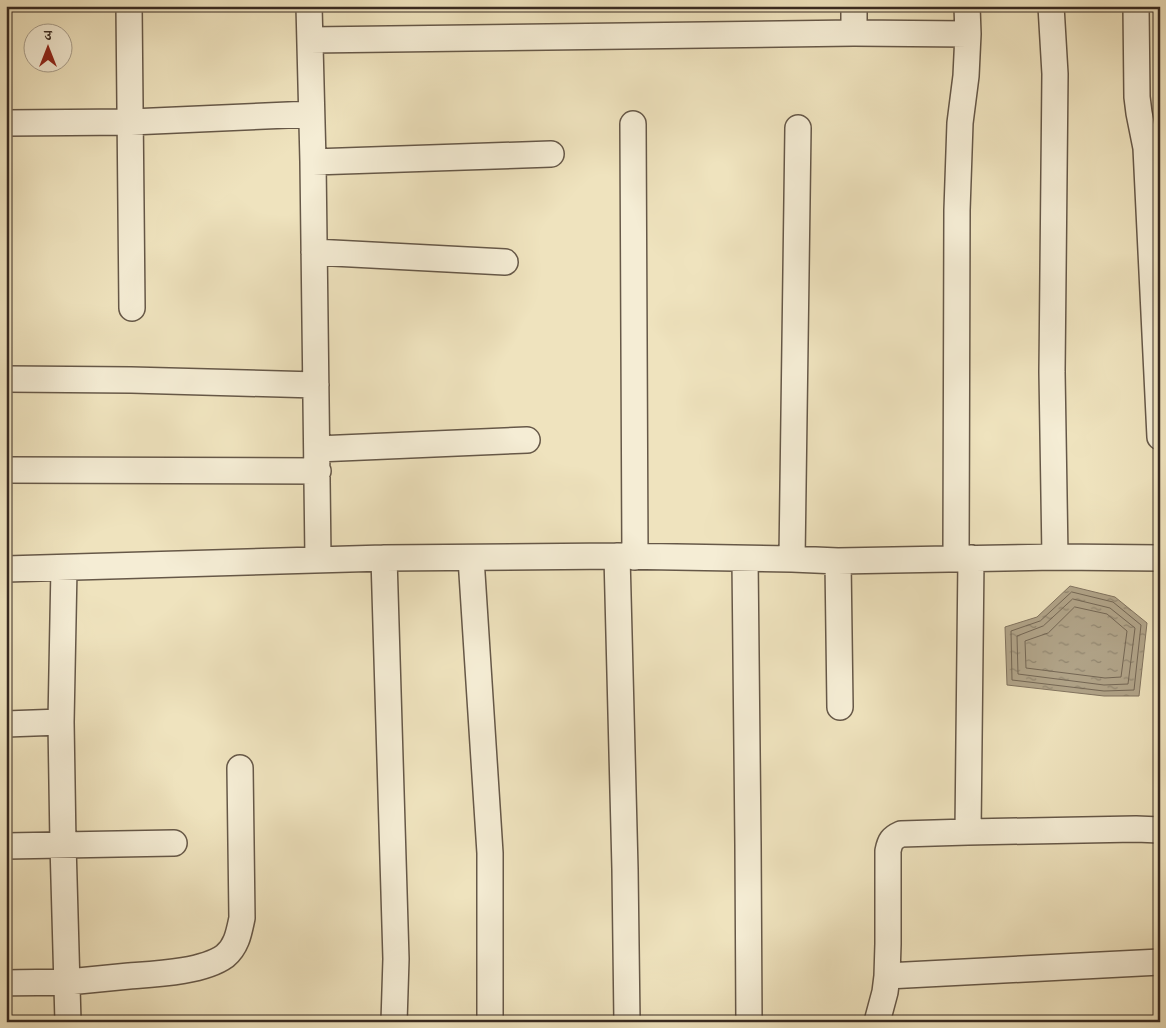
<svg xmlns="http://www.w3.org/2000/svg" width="1166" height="1028" font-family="'IM FELL French Canon','Noto Serif Devanagari',serif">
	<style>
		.water { fill: url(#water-ripples); stroke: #81735f }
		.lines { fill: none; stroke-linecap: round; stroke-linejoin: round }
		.shore { stroke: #746755; stroke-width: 1 }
		.street-casing { stroke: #665848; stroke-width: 28 }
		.street { stroke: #f5edd5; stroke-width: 25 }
	</style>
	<defs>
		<pattern id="water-ripples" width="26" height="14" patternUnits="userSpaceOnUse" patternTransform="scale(1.25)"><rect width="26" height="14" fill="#b1a489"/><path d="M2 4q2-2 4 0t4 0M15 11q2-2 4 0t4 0" fill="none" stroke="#918670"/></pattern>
	</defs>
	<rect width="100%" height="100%" fill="#efe3be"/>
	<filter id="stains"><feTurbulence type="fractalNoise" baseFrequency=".004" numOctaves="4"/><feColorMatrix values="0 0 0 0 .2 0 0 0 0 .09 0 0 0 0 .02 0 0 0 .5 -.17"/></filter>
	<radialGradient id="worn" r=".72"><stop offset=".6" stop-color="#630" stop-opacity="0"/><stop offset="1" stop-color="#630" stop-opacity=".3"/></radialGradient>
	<path class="water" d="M1070,586L1115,597L1147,623L1139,696H1104L1007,685L1005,627L1037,617Z"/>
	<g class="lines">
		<path class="shore" d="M1072,592L1113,602L1141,625L1134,690L1104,691L1012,680L1011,631L1040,621Z
			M1073,599L1110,608L1135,628L1128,684L1104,685L1018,674L1017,636L1043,626Z
			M1075,607L1107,614L1127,631L1121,677L1105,678L1026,668L1025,641L1048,633Z"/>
		<defs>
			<path id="street" d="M129,6L132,308
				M309,6L313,162L318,559
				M854,6V33
				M1051,6L1055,74L1052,372L1055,557
				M1136,6L1137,97L1139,113L1146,148L1160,437
				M310,40L854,33L968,34
				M6,123L131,122L311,114
				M633,124L635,557
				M313,162L551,154
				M314,252L505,262
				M6,379L131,380L316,385
				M317,449L527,440
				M6,470L318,471
				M617,556L625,869L627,1022
				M384,558L396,959L394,1022
				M471,558L490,853V1022
				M956,558L957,210L960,123L966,76L968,34L967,6
				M745,559L748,845L749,1022
				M792,559L798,128
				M838,561L840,707
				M64,568L61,722L63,844L68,1022
				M6,569L384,558L617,556L792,559L838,561L1055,557L1160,558
				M6,724L61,722
				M968,832L1136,829L1160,830
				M6,846L174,843
				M887,976L1160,962
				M6,983C27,982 47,983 68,982C88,980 108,978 129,976C156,974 203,972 225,956C237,946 239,932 242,918L240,768
				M877,1022L885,992L887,976L888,944V851C890,841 892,838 901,834L968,832L971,558"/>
		</defs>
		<use href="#street" class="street-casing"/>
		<use href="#street" class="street"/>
	</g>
	<rect width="1166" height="1028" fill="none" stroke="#efe3be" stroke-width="25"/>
	<rect x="8" y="8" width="1151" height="1013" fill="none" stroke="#382a21" stroke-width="2.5"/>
	<rect x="12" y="12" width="1141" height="1003" fill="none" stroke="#382a21"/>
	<g transform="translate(48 48)"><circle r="24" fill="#f5edd5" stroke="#a99f8d"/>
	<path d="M0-4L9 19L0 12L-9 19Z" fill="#8f2418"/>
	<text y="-8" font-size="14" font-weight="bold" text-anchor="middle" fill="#382a21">उ</text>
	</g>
	<rect width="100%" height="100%" filter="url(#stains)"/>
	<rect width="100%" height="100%" fill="url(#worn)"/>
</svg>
